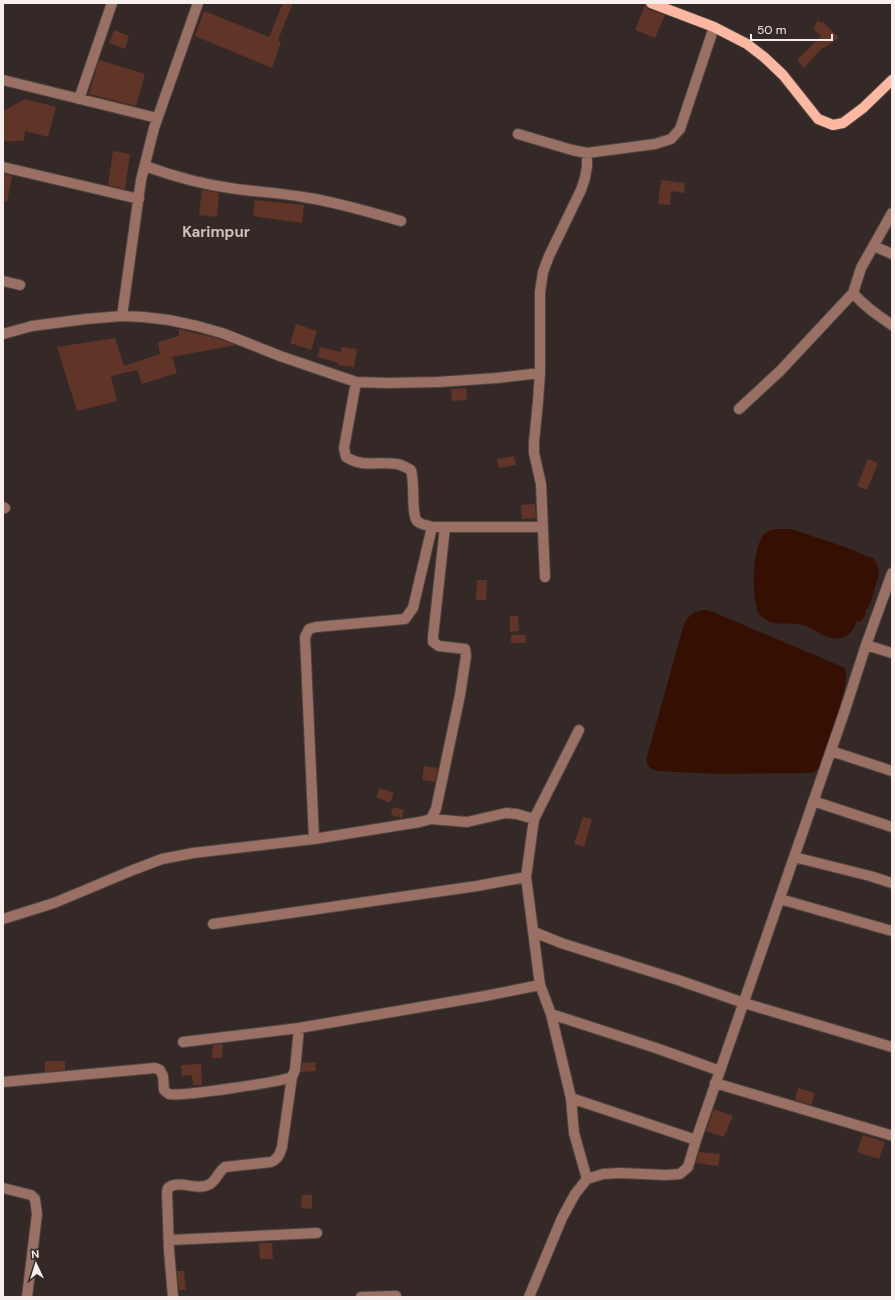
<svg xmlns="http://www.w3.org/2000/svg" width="895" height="1300" font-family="'DM Sans',sans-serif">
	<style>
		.water { fill: #360f03 }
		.building { fill: #603527 }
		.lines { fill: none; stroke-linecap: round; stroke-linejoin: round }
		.minor-casing { stroke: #4f4542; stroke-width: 12 }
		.major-casing { stroke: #4f4542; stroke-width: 12 }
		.minor { stroke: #997063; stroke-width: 10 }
		.major { stroke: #fdb8a2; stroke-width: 10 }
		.labels { text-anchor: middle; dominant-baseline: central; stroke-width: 4; stroke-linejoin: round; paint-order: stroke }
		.district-label { font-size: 15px; font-weight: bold; fill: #cec1bc; stroke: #342926 }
	</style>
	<rect width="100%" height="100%" fill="#342926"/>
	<path class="water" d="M791,529L845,547L874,559L878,567L879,574L870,605L866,610L865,616L861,621H857C854,628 851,634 844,637C827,644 814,626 798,624C786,622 774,627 764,618C763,618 759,614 759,614C751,599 751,542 767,532C773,528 783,529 791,529Z
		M705,610L713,612L845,668C852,682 825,749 820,767L812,773L718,774L659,771C647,769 645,764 648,753L684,624C689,615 694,611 705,610Z"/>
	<path class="building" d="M283,3H293L278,40L281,42L272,68L195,36L204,11L269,37Z
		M645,5L648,9L665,15L655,38L635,30Z
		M818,20L821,23L823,22L839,38L820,50L804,68L797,60L821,36L813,29Z
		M114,30L129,36L125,49L109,43Z
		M99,60L145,74L136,106L89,94Z
		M25,99L56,107L48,137L25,131L24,140L21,141H3V111Z
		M113,151L130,154L125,189L108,185Z
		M3,174L12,176L7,202L3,201Z
		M661,180L685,183L684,193L671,191L670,205L658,204Z
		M202,190L219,193L217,217L199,215Z
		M255,200L304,205L302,223L253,216Z
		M296,324L317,331L311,350L290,343Z
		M179,329L220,339L236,345L172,357L177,373L142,384L137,370L111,376L117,401L77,411L57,347L115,338L124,366L160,354L158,342L179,336Z
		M320,347L341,352V347L357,349L354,367L338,365L339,363L317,357Z
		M466,388L467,400L452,401L451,389Z
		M514,456L516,465L499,468L497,459Z
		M868,459L878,463L867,490L857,486Z
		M535,504L536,518L522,519L521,505Z
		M477,580H487L486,600H476Z
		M510,616H518L519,631L510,632Z
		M511,635H526L525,643H511Z
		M424,766L438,768L435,782L422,780Z
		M380,788L394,793L390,803L376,797Z
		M393,807L404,810L402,818L391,815Z
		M583,817L592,819L584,847L574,844Z
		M223,1044L222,1058H212L213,1045Z
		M45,1061H65V1070L45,1072Z
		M315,1062L316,1071L301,1072L302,1063Z
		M201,1064L202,1085H193L192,1075L182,1076L181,1065Z
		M798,1088L815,1093L811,1105L795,1100Z
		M714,1109L733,1116L724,1137L706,1131Z
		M863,1135L885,1142L879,1159L857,1152Z
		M699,1152L720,1154L718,1166L696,1163Z
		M302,1195H312V1209L301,1208Z
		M259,1243H272L273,1259H260Z
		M177,1271H184L186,1290H179Z"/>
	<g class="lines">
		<defs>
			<path id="minor" d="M3,80L157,118
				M79,99L112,3
				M518,134L572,150L587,153L655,144L671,139L680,129L714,27
				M145,166C175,177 205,185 236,189C259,192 281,193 303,197C337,202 369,212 401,221
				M3,167L139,199
				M892,213L861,268L853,293C864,306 877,315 892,325
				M874,246L892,254
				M3,281L20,285
				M122,316L141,180L154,128L198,3
				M3,334L32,326L86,319L122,316L143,317L169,320L197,326L222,333L280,356L356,382L388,383L438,382L497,378L540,373
				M356,382L344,448L346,457C363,468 378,461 397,464C402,465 407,468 411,470C415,482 411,514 417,521C421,525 427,525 432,527H543
				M739,409L780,371L853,293
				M3,507L5,508
				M545,577L541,484L534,453V442L538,401L540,373V292L543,272L549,256L581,190L585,178L587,166V153
				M866,645L892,653
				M579,730L534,819L526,877L540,985L551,1014L571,1098L574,1133L587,1179
				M831,751L892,771
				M813,801L892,827
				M431,819L467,822L506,813L517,814L534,819
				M314,839L305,637L309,629L316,627L405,619L413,608L432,527
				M794,857L870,876L892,883
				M780,899L892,931
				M3,919L54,903L133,870L162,859L193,853L314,839L420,822L431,819L436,809L460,695L466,656L465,649L439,646L433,642V637L445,527
				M213,924L477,886L526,877
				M534,932L561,943L678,980L744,1003L892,1047
				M551,1014L656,1048L720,1071
				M183,1042L299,1028L485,996L540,985
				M3,1082L155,1068L160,1070L163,1076L164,1090C165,1091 167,1093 169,1094C179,1097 280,1082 292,1077L295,1070L299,1028
				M715,1083L890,1135
				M571,1098L696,1140
				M3,1188L31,1195L35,1199L37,1214L27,1297
				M170,1240L317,1233
				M173,1297L169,1250L167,1192L168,1188C179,1179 196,1191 208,1185C216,1182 218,1172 225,1167L271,1162C278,1159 280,1154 282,1147L292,1077
				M361,1297L396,1296
				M529,1297L562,1218L575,1194L587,1179L603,1174L620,1173L666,1175L680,1174L688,1167L696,1140L845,710L866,645L892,573"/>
			<path id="major" d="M651,3L714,27L747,44L764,57L783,75L818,119L833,125L843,123L863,108L892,80"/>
		</defs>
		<use href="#minor" class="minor-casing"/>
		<use href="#major" class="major-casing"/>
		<use href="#minor" class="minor"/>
		<use href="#major" class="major"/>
	</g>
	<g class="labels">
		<g class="district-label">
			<text x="216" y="232">Karimpur</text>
		</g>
	</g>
	<rect width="895" height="1300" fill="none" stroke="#f6efed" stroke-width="8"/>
	<g transform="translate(36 1264) rotate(356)" stroke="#342926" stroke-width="3" paint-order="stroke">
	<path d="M0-3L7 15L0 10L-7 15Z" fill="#f6efed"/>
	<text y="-6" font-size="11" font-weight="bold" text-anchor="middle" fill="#f6efed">N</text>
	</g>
	<path d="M751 34v6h81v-6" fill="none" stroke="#f6efed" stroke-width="2"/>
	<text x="757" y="34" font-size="12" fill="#f6efed" stroke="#342926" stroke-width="3" paint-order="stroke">50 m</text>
</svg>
